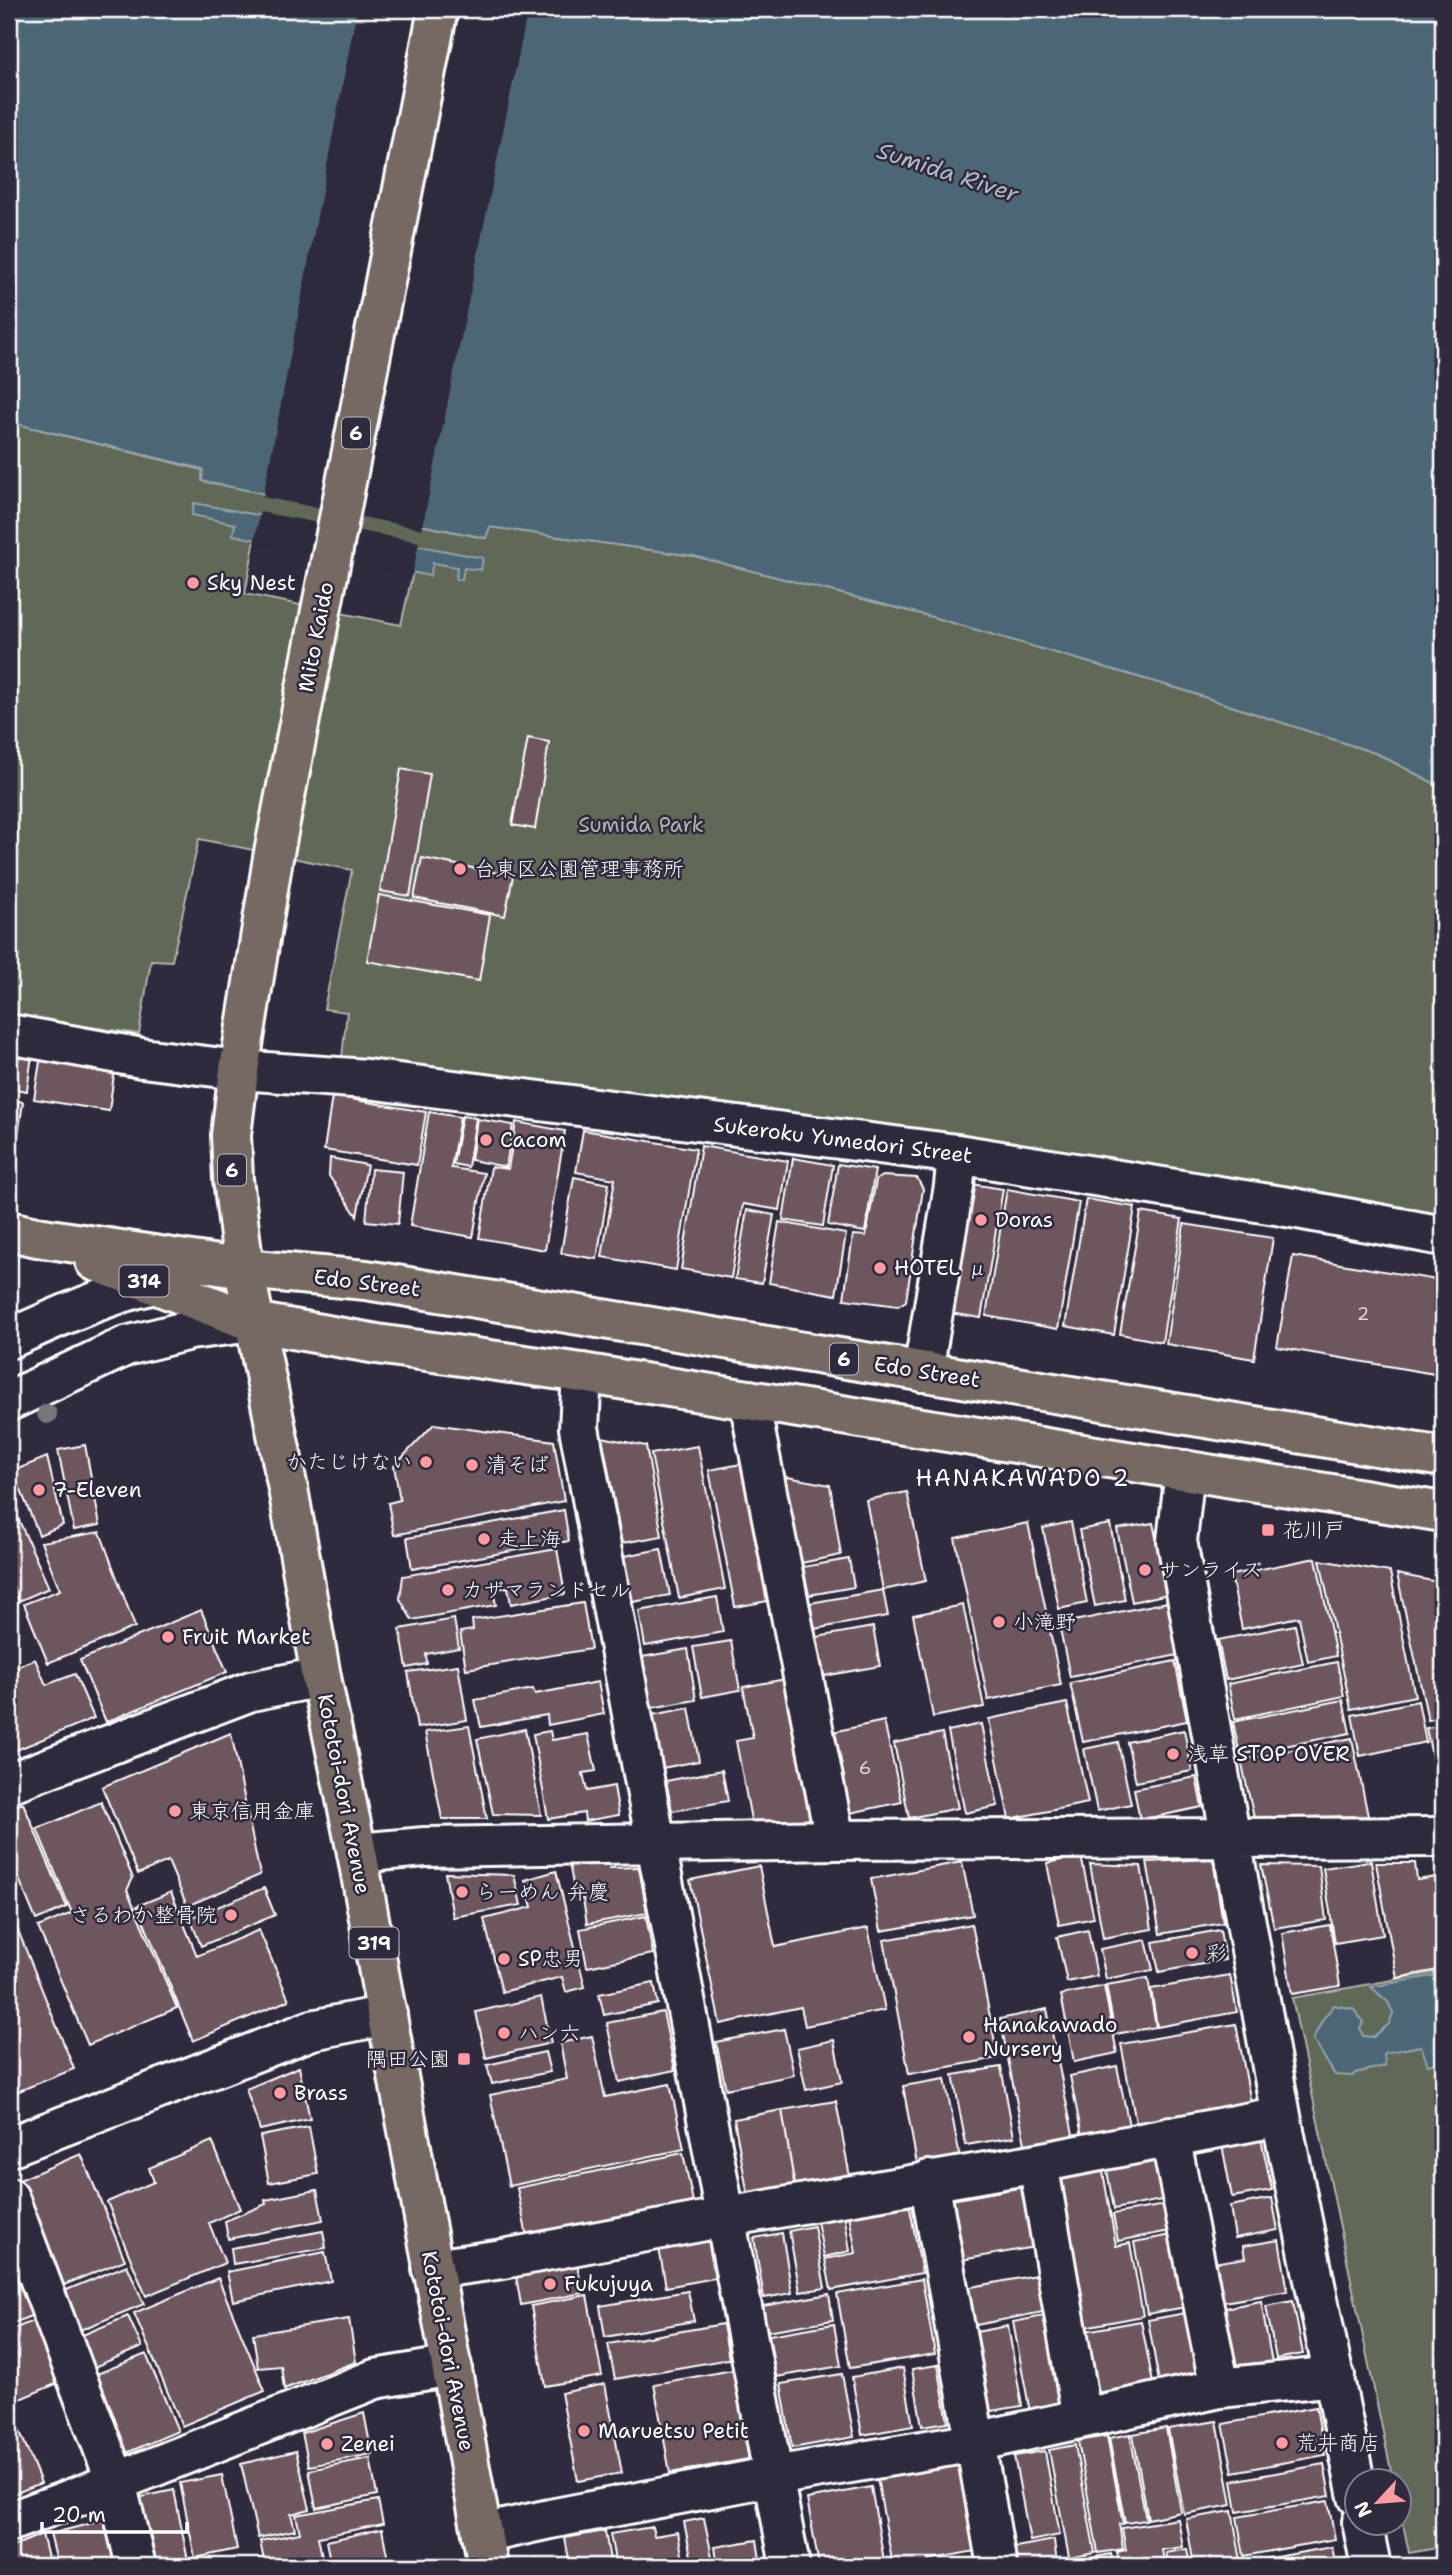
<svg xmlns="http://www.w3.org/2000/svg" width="1452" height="2575" font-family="'Shantell Sans','Klee One',sans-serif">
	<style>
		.green { fill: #616759; stroke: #b0b3ac; stroke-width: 2; fill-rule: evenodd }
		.water { fill: #4d6675; stroke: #94a3ac; stroke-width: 2 }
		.pier { fill: #2f2a3d }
		.building { fill: #6e565f; stroke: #fff; stroke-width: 2 }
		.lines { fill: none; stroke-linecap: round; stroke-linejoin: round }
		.minor-casing { stroke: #fff; stroke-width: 44 }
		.secondary-casing { stroke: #fff; stroke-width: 44 }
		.primary-casing { stroke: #fff; stroke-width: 44 }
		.trunk-casing { stroke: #fff; stroke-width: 44 }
		.minor { stroke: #2f2a3d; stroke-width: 38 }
		.secondary { stroke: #2f2a3d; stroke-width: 38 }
		.primary { stroke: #766964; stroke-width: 38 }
		.trunk { stroke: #766964; stroke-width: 38 }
		.tree { fill: #76757a }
		.poi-dot { fill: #ff9aa2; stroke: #2f2a3d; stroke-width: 2.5 }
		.labels { text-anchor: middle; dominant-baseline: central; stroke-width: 5; stroke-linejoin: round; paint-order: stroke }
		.number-label { font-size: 18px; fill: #dbd5d7 }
		.shield { fill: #2f2a3d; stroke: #c1bfc5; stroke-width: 2 }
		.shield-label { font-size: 19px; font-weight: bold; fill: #fff }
		.poi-label { font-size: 21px; fill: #fff; stroke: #2f2a3d; text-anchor: start }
		.street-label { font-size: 21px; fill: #fff; stroke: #2f2a3d }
		.park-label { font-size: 21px; fill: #b0b3ac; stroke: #2f2a3d }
		.water-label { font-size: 23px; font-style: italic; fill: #afbac1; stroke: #2f2a3d }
		.neighbourhood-label { font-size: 23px; letter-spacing: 2px; fill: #fff; stroke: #2f2a3d }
	</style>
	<rect width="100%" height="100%" fill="#2f2a3d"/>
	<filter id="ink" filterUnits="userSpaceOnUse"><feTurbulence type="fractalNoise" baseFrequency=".0143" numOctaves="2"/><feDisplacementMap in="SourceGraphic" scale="14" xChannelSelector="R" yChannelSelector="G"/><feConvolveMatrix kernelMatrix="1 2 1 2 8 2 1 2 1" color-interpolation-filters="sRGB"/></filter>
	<g filter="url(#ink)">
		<path class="green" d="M9,422L203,470L202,481L485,538L490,527L694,556L929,616L1183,690L1378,754L1443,788V1224L342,1057L347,1012L324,1009L352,870L199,839L172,961L151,960L139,1034L9,1015ZM255,539L415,563L401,625L245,594Z
			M1443,1971V2547L1409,2553L1400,2509V2480H1393L1292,1998Z"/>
		<path class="water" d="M9,9H1443V788L1378,754L1183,690L929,616L694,556L490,527L486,538L202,481L203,469L9,422Z
			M194,503L483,558L481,570L464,568L462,580L456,579L457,567L433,563L430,576L233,535L235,524L192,515Z
			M1443,1974V2061L1428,2065L1421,2046L1384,2053L1385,2066L1355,2073L1353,2076L1335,2075L1313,2039L1323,2019L1334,2005L1353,2009L1364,2022L1360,2029L1363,2036L1373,2037L1389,2024L1393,2013L1388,2002L1371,1987Z"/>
		<path class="pier" d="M357,9H528L422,529L263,497Z
			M260,512L419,542L412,576L254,543Z"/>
		<path class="building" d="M528,738L549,742L535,829L512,825Z
			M401,769L430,774L410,896L380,891Z
			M422,858L513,876L505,916L414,898Z
			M379,895L490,915L479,981L367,961Z
			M9,1044L33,1048L27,1091L9,1088Z
			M42,1049L116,1060L109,1111L34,1099Z
			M332,1096L426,1112L417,1165L324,1150Z
			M9,1099L23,1102L16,1150L9,1149Z
			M429,1112L460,1117L451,1168L484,1173L473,1237L410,1226Z
			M462,1116L476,1118L468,1167L453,1164Z
			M477,1119L513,1125L506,1167L471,1160Z
			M516,1122L565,1131L545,1250L479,1238L491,1167L508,1169Z
			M583,1130L696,1149L676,1270L602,1257L615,1179L576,1172Z
			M701,1146L788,1161L780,1210L743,1204L731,1278L681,1269Z
			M330,1158L367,1165L357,1216L329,1176Z
			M793,1158L833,1165L823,1226L783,1220Z
			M838,1164L875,1170L865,1232L828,1225Z
			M371,1169L403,1172L398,1224L366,1221Z
			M883,1176L917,1178L923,1189L906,1301L898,1306L844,1299L853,1235L866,1236L876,1180Z
			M574,1177L609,1184L597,1259L561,1253Z
			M972,1184L1003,1189L981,1318L949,1313Z
			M1007,1189L1079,1202L1058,1329L986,1316Z
			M1086,1199L1135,1207L1114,1335L1065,1326Z
			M747,1210L774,1215L762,1283L735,1279Z
			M1141,1212L1182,1219L1162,1342L1120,1334Z
			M779,1222L846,1234L836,1295L769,1283Z
			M1184,1224L1273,1238L1254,1359L1166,1344Z
			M1293,1256L1443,1281V1388H1440L1434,1374L1277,1347Z
			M434,1424L554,1441L564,1501L394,1535L388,1503L400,1500L394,1466Z
			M602,1437L646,1446L662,1536L622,1543Z
			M85,1445L100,1525L74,1530L58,1450Z
			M698,1446L725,1589L679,1598L651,1454Z
			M47,1457L63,1525L39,1535L13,1471Z
			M747,1463L773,1600L735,1607L709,1470Z
			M782,1476L830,1485L841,1555L796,1564Z
			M907,1492L926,1581L883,1590L866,1500Z
			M9,1498L49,1588L19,1601L9,1576Z
			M564,1510L569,1541L412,1569L407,1538Z
			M1071,1522L1087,1603L1059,1609L1043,1528Z
			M1028,1523L1061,1685L988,1700L955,1538Z
			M1153,1523L1168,1594L1132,1602L1117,1529Z
			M1110,1524L1125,1600L1095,1606L1079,1530Z
			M100,1532L135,1627L48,1663L24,1604L60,1590L41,1542Z
			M557,1549L565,1594L511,1604L508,1587L493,1590L496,1605L412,1620L400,1599L403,1576Z
			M661,1549L670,1595L633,1602L624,1556Z
			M1316,1558L1336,1656L1308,1662L1299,1617L1242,1629L1231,1575Z
			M849,1559L854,1587L809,1595L803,1567Z
			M1320,1560L1390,1572L1415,1696L1351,1709Z
			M1397,1574L1438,1582L1443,1607V1717L1428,1720Z
			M883,1590L888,1616L814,1629L810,1603Z
			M717,1597L723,1632L645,1646L639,1611Z
			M1168,1602L1178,1655L1070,1677L1059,1624Z
			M583,1603L591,1649L466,1669L460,1632L473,1630L472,1620Z
			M963,1605L984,1707L933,1717L913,1615Z
			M201,1610L227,1672L106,1722L80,1660Z
			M454,1619L459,1648L426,1654L427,1664L407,1668L400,1629Z
			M1295,1625L1303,1664L1226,1680L1218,1640Z
			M873,1627L880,1666L824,1676L817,1637Z
			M731,1641L740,1690L702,1697L693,1647Z
			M688,1649L696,1700L651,1708L642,1657Z
			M35,1659L46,1685L75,1674L94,1718L9,1753V1670Z
			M1175,1661L1187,1721L1083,1742L1070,1683Z
			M1337,1662L1344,1696L1235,1719L1228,1684Z
			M458,1665L467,1720L417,1728L408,1672Z
			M791,1678L818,1824L752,1825L736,1741L753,1738L743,1687Z
			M598,1682L604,1714L548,1725L547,1715L481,1727L475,1700L533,1689L535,1694Z
			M1343,1700L1350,1733L1240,1755L1233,1722Z
			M1418,1701L1426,1742L1360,1756L1352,1715Z
			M1067,1703L1088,1803L1009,1819L989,1719Z
			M689,1708L699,1761L662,1768L652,1715Z
			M884,1721L902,1802L845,1814L828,1733Z
			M981,1724L998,1806L965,1813L948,1731Z
			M1443,1725V1808L1426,1728Z
			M469,1726L487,1819H442L425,1732Z
			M525,1729L541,1815L493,1814L477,1739Z
			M1184,1730L1192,1771L1136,1782L1127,1742Z
			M550,1731L552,1740L588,1734L596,1771L583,1773L587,1791L614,1786L619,1815L585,1821L584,1813L548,1819L533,1734Z
			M231,1733L260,1875L187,1906L168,1861L138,1874L102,1787Z
			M942,1733L958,1808L909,1818L894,1743Z
			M1352,1738L1368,1816L1254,1818L1241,1760Z
			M1118,1742L1131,1804L1097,1811L1084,1749Z
			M722,1770L728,1801L672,1811L666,1781Z
			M1196,1777L1202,1807L1140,1820L1134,1789Z
			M101,1802L133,1878L127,1890L177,2008L88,2045L38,1927L72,1913L37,1829Z
			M23,1803L67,1907L36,1920L9,1855V1809Z
			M1081,1856L1094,1918L1059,1925L1047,1863Z
			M1213,1859L1223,1923L1160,1934L1147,1862Z
			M1371,1861L1383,1935L1335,1943L1323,1868Z
			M609,1862L610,1868L639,1867L647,1913L587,1924L583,1899L576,1900L569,1863Z
			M962,1862L973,1915L881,1931L871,1879Z
			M1376,1863H1415L1417,1880L1443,1876V1969L1397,1978Z
			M1090,1864L1141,1866L1152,1929L1103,1938Z
			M1261,1865L1319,1866L1326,1920L1274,1928Z
			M759,1866L775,1947L868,1928L885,2010L805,2026L801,2007L720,2024L690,1880Z
			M556,1871L585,1987L566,1992L562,1977L502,1992L484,1919L532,1907L525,1880Z
			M445,1873L514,1875L521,1905L453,1917Z
			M264,1888L275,1915L201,1946L190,1918Z
			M171,1892L197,1956L259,1930L289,2000L193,2041L137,1906Z
			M9,1908L74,2069L9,2095Z
			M646,1916L653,1954L587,1967L580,1929Z
			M972,1924L998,2058L909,2074L884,1940Z
			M1330,1925L1340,1986L1292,1994L1282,1933Z
			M1088,1930L1097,1976L1067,1982L1057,1937Z
			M1220,1930L1225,1960L1159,1972L1153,1942Z
			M1146,1940L1153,1970L1106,1979L1100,1949Z
			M1230,1975L1237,2012L1157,2027L1151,1989Z
			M1148,1978L1156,2027L1115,2034L1106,1985Z
			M654,1983L658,2004L604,2015L599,1994Z
			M1104,1986L1117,2053L1074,2062L1061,1995Z
			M541,1997L551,2043L486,2058L476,2012Z
			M1047,2009L1074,2139L1026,2149L1000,2019Z
			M663,2012L675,2070L619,2082L607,2023Z
			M1236,2024L1251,2103L1136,2123L1121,2044Z
			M784,2029L794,2075L726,2089L716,2042Z
			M592,2036L605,2097L670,2084L684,2149L509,2186L490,2095L567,2079L560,2043Z
			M834,2040L842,2082L806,2090L797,2048Z
			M545,2052L550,2072L492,2084L487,2065Z
			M1117,2066L1129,2126L1082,2136L1070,2076Z
			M299,2067L310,2119L260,2130L246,2089Z
			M1001,2067L1014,2137L966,2145L953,2075Z
			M945,2079L960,2157L917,2164L903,2086Z
			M836,2101L850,2177L795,2187L782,2110Z
			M782,2110L795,2188L748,2196L734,2119Z
			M309,2127L318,2174L269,2183L260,2136Z
			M1261,2138L1272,2190L1232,2197L1222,2145Z
			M212,2141L240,2209L209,2223L225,2263L146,2296L107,2202L154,2182L149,2168Z
			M683,2153L694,2207L528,2241L517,2188Z
			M81,2154L125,2260L64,2285L19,2180Z
			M1151,2157L1161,2167L1167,2199L1114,2209L1106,2165Z
			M1102,2166L1116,2246L1130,2243L1143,2316L1079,2328L1051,2175Z
			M1023,2187L1035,2247L950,2262L940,2202Z
			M317,2190L323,2220L228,2239L225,2221L266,2204L265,2200Z
			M1272,2198L1278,2230L1235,2238L1230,2206Z
			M909,2203L922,2273L831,2290L825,2259L856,2253L849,2215Z
			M1171,2204L1175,2230L1118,2241L1113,2214Z
			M844,2212L850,2251L824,2257L816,2216Z
			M814,2226L825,2288L800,2292L789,2231Z
			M323,2231L326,2248L233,2264L231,2248Z
			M782,2233L792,2293L764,2298L754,2238Z
			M1178,2234L1191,2306L1147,2314L1134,2242Z
			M708,2239L715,2278L666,2287L659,2248Z
			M1279,2240L1288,2291L1212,2304L1206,2264L1245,2258L1243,2246Z
			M9,2244L38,2313L9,2325Z
			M325,2252L331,2281L233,2301L227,2272Z
			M577,2264L583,2293L521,2305L516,2276Z
			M127,2265L144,2304L80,2330L64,2291Z
			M1037,2275L1043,2312L966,2327L960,2289Z
			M218,2278L265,2391L182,2426L134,2313Z
			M922,2279L935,2354L850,2368L837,2294Z
			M688,2291L694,2321L605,2337L600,2306Z
			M829,2294L833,2320L767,2331L763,2306Z
			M587,2295L602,2376L545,2386L531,2306Z
			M1261,2301L1272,2363L1226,2372L1214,2310Z
			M1293,2301L1303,2354L1276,2359L1266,2306Z
			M1191,2312L1201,2365L1192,2377L1159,2382L1148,2320Z
			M1049,2315L1066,2405L1030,2412L1013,2322Z
			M128,2316L142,2347L94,2367L80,2336Z
			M37,2319L63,2381L13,2402L9,2391V2331Z
			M349,2319L356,2362L284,2389L281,2366L258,2368L253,2334Z
			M1141,2321L1153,2383L1090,2394L1080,2332Z
			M723,2324L729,2359L615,2379L608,2344Z
			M834,2324L841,2366L776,2377L769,2335Z
			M1008,2326L1022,2406L979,2413L965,2334Z
			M146,2354L178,2431L124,2454L92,2376Z
			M938,2365L948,2422L922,2426L912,2369Z
			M903,2368L913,2426L862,2435L852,2377Z
			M733,2370L749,2459L670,2473L654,2384Z
			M842,2374L854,2437L792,2448L781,2384Z
			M605,2384L622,2473L578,2481L561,2393Z
			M9,2405L41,2483L9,2496Z
			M1316,2407L1325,2455L1233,2472L1223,2424Z
			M364,2413L372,2454L309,2466L302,2433Z
			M1217,2421L1232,2505L1184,2514L1168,2429Z
			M1166,2428L1181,2512L1148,2519L1133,2434Z
			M1130,2434L1146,2520L1125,2523L1109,2438Z
			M1107,2436L1123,2524H1119L1123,2549L1098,2553L1078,2441Z
			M1075,2445L1095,2553L1069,2558L1049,2450Z
			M296,2451L310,2509L291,2514L295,2530L258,2538L241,2464Z
			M1045,2451L1060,2535L1030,2541L1014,2456Z
			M370,2458L377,2495L316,2508L309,2470Z
			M960,2464L975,2551L928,2560L929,2566H893L877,2478Z
			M1324,2464L1330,2496L1237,2512L1232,2481Z
			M222,2475L237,2549L195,2558L180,2483Z
			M871,2487L885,2566H819L807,2499Z
			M174,2490L188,2561L150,2566L137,2498Z
			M378,2500L383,2524L318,2537L324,2566H265L260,2541L300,2533L296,2515Z
			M1328,2501L1335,2539L1244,2556L1237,2517Z
			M1232,2511L1242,2566H1194L1186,2519Z
			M704,2518L714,2566H693L684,2522Z
			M108,2519L120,2566H58L50,2534Z
			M1178,2519L1183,2547L1162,2550L1165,2566H1120L1117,2552L1126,2550L1122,2528Z
			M652,2527L654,2536L678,2532L684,2566H616L610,2534Z
			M382,2529L388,2560L357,2566H331L326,2541Z
			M605,2531L611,2566H570L565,2538Z
			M42,2534L50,2566H9V2548Z
			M757,2540L761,2566H718L715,2547Z
			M1054,2540L1057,2564L1002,2566L1000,2550Z
			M1332,2547L1336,2566H1249L1248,2562Z
			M1187,2549L1190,2566H1169L1166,2553Z
			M1111,2554L1114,2566H1061V2564Z
			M970,2560L972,2566H934Z"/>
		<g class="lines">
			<defs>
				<path id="minor" d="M9,1034L142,1058L239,1070L367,1079L957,1154L1282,1206L1443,1236
					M923,1372L954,1186L957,1154
					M582,1373L579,1428L790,2566
					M749,1400L835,1840
					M1185,1470L1177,1541L1281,2116L1358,2497
					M9,1783L251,1691L321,1677
					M357,1853L425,1847L835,1840L1443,1837
					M1170,2136L1220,2388
					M9,2147L312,2030L387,2015
					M1038,2163L1082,2418
					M929,2180L997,2566
					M9,2198L116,2482L136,2566
					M432,2269L503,2259L726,2217L1038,2163L1281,2116
					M9,2522L116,2482L375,2379L452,2366
					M1362,2522L1371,2566
					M482,2534L550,2519L774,2476L975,2442L1220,2388L1335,2376"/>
				<path id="secondary" d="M9,1339C63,1315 115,1290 174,1280
					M9,1401L126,1346L190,1330L253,1322"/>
				<path id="primary" d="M9,1231L37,1237L244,1269L289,1494L321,1677L357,1853L488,2566
					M95,1261L253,1322"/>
				<path id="trunk" d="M438,9L273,858L239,1070L231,1135L233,1179L244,1269L366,1280L1443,1457
					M253,1322L377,1344L582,1373L1443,1512"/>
			</defs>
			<use href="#minor" class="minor-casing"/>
			<use href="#secondary" class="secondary-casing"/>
			<use href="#primary" class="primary-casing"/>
			<use href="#trunk" class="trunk-casing"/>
			<use href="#minor" class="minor"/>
			<use href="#secondary" class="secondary"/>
			<use href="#primary" class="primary"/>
			<use href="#trunk" class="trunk"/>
		</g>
		<circle class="tree" cx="47" cy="1414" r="10"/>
	</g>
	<g class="poi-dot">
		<circle cx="193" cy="583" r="7"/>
		<circle cx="460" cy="869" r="7"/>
		<circle cx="486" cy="1140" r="7"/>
		<circle cx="981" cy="1220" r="7"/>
		<circle cx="880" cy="1268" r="7"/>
		<circle cx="426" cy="1462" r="7"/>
		<circle cx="472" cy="1465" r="7"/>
		<circle cx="39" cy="1490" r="7"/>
		<rect x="1261" y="1523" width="14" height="14" rx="3.5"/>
		<circle cx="484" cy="1539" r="7"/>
		<circle cx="1145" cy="1570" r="7"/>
		<circle cx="448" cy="1590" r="7"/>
		<circle cx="999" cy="1622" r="7"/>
		<circle cx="168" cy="1637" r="7"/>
		<circle cx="1173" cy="1754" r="7"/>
		<circle cx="175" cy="1811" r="7"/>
		<circle cx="462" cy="1892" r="7"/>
		<circle cx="231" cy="1915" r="7"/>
		<circle cx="1192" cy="1953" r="7"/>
		<circle cx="504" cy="1959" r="7"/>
		<circle cx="504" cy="2033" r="7"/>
		<circle cx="969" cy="2037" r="7"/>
		<rect x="457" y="2052" width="14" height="14" rx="3.5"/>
		<circle cx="280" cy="2093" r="7"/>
		<circle cx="550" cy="2284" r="7"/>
		<circle cx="584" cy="2431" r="7"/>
		<circle cx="1282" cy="2443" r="7"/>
		<circle cx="327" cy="2444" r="7"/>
	</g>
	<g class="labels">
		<g class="number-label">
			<text x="1363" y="1314">2</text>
			<text x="865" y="1768">6</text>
		</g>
		<g class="shield">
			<rect x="342" y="417.5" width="28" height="31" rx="5"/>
			<rect x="218" y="1154.5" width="28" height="31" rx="5"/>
			<rect x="119.5" y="1265.5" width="49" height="31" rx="5"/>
			<rect x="830" y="1343.5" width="28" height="31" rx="5"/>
			<rect x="349.5" y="1927.5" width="49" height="31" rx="5"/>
		</g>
		<g class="shield-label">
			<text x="356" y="433">6</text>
			<text x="232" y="1170">6</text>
			<text x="144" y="1281">314</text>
			<text x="844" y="1359">6</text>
			<text x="374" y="1943">319</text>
		</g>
		<g class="poi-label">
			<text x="207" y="583">Sky Nest</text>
			<text x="474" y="869">台東区公園管理事務所</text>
			<text x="500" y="1140">Cacom</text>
			<text x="995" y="1220">Doras</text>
			<text x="894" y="1268">HOTEL μ</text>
			<text x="412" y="1462" text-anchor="end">かたじけない</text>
			<text x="486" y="1465">清そば</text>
			<text x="53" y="1490">7-Eleven</text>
			<text x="1282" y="1530">花川戸</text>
			<text x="498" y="1539">走上海</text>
			<text x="1159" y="1570">サンライズ</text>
			<text x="462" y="1590">カザマランドセル</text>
			<text x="1013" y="1622">小滝野</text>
			<text x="182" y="1637">Fruit Market</text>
			<text x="1187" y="1754">浅草 STOP OVER</text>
			<text x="189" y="1811">東京信用金庫</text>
			<text x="476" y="1892">らーめん 弁慶</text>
			<text x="217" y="1915" text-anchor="end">さるわか整骨院</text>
			<text x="1206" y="1953">彩</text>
			<text x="518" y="1959">SP忠男</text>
			<text x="983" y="2025">Hanakawado<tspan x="983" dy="24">Nursery</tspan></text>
			<text x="518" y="2033">ハン六</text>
			<text x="450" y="2059" text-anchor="end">隅田公園</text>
			<text x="294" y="2093">Brass</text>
			<text x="564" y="2284">Fukujuya</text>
			<text x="598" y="2431">Maruetsu Petit</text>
			<text x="1296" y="2443">荒井商店</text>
			<text x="341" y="2444">Zenei</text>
		</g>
		<g class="street-label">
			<text transform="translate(316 637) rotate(-79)">Mito Kaido</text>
			<text transform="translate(843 1140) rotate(7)">Sukeroku Yumedori Street</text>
			<text transform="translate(367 1283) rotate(7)">Edo Street</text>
			<text transform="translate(927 1372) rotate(9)">Edo Street</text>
			<text transform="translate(344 1794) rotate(79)">Kototoi-dori Avenue</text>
			<text transform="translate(448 2351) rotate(79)">Kototoi-dori Avenue</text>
		</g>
		<g class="park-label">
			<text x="641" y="825">Sumida Park</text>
		</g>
		<g class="water-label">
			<text transform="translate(948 172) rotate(18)">Sumida River</text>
		</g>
		<g class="neighbourhood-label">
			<text x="1023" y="1478">HANAKAWADO 2</text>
		</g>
	</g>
	<rect width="1452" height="2575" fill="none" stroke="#2f2a3d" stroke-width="35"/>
	<rect x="18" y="18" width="1417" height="2540" fill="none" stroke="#fff" stroke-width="2.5" filter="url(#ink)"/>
	<g transform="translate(1378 2502) rotate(244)"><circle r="33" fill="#2f2a3d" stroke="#827f8b" stroke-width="2"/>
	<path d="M0-5L12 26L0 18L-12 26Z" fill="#ff9aa2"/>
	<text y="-10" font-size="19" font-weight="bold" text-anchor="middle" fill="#ffffff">N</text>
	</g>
	<path d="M42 2522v10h145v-10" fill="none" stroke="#ffffff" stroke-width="3.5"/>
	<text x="52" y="2522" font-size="21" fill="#ffffff" stroke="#2f2a3d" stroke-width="5" paint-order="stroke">20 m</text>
</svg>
